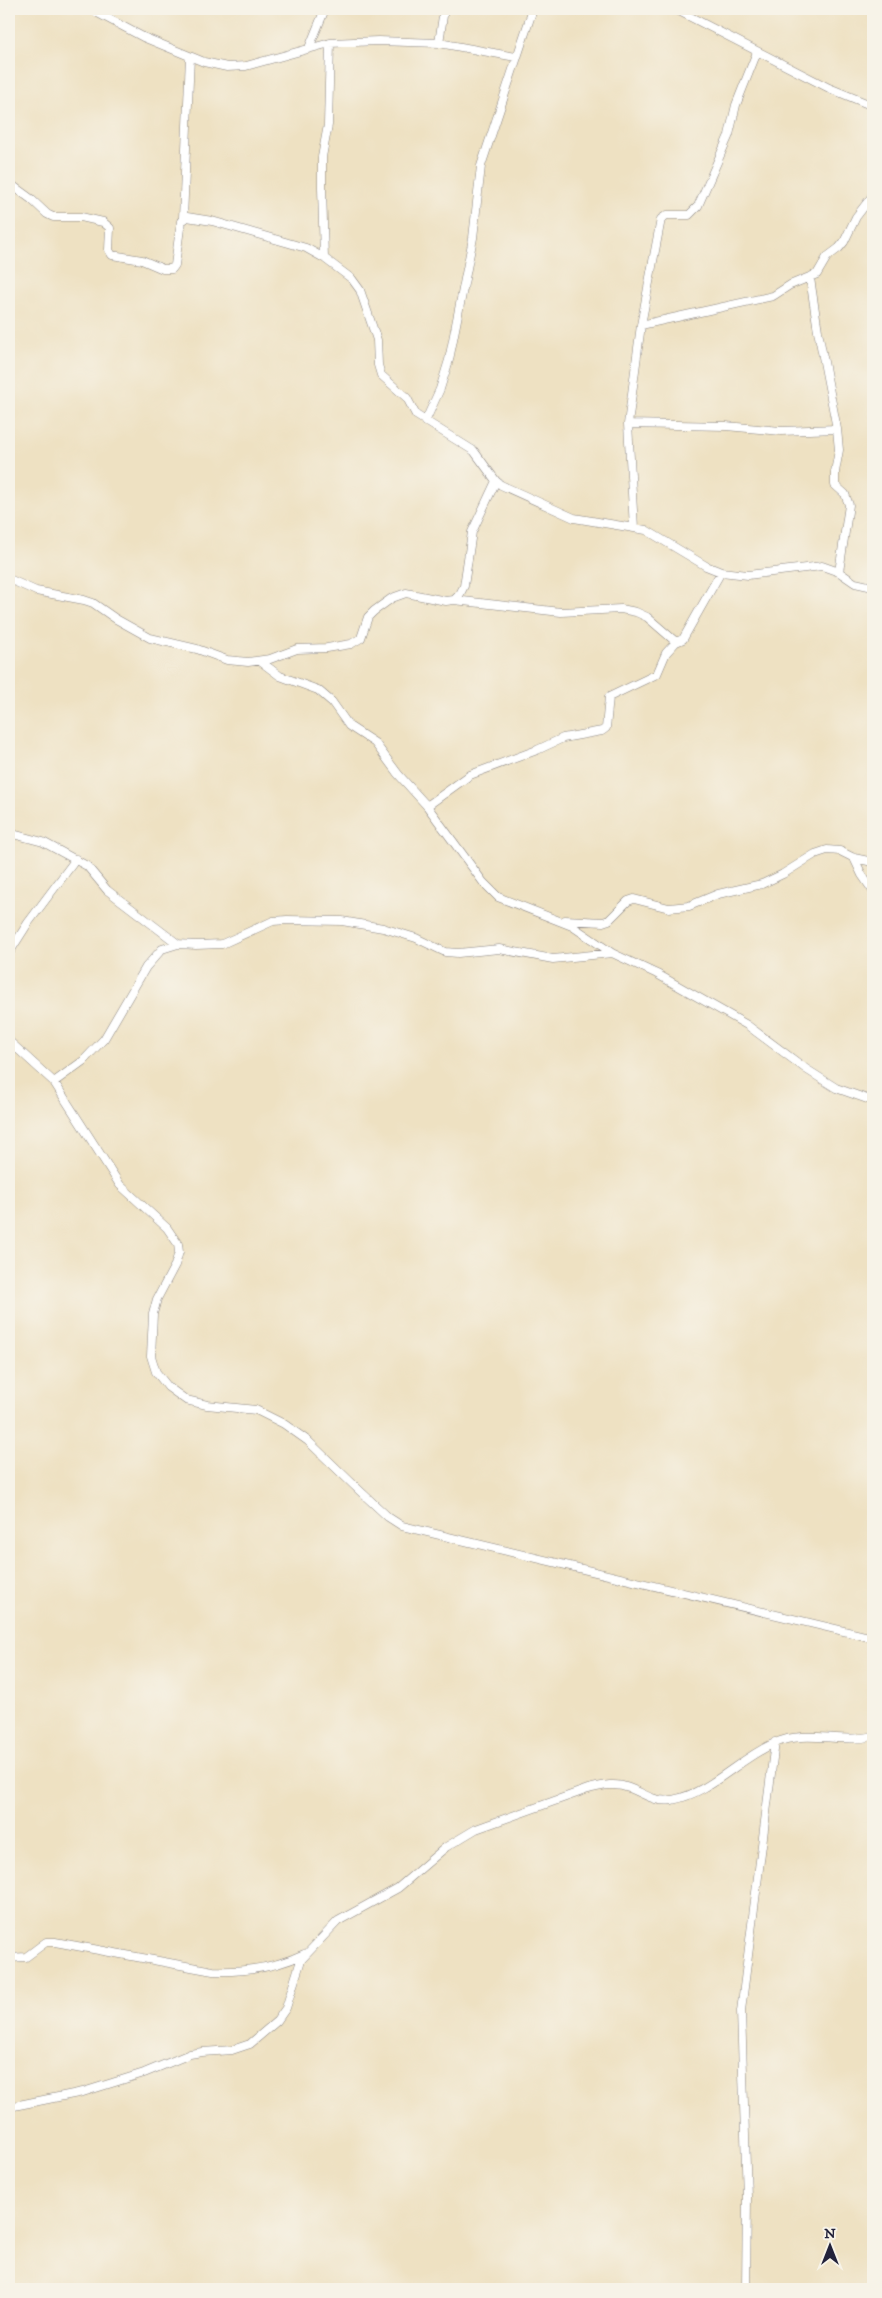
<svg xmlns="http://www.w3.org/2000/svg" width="882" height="2298" font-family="'IM FELL DW Pica',serif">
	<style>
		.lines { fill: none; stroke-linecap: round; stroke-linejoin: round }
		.minor-casing { stroke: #88827e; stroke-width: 9 }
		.minor { stroke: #fff; stroke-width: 8 }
	</style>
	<rect width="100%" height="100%" fill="#f7f3e8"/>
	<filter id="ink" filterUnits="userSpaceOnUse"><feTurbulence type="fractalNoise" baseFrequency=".02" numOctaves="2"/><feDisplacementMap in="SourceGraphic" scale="10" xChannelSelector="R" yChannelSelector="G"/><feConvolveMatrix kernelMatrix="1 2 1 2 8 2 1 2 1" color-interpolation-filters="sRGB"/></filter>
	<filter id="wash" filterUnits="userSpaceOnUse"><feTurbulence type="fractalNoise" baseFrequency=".0096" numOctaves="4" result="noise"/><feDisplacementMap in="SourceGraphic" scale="20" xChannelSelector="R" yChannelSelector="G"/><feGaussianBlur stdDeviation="1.12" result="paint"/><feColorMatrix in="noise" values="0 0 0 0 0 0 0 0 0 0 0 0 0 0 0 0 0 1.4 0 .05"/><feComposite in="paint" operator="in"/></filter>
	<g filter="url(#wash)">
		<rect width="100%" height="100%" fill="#eee1c2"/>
	</g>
	<g filter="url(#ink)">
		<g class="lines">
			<defs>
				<path id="minor" d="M90,9L143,37L204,62L227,67L246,66L330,43L378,41L439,43L516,57
					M675,9L829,88L873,106
					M439,43L444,9
					M309,48L325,9
					M9,183L31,199L47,214L53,217H81L103,222L110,228L109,250L112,255L142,260L163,269H172L175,265L181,221L187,217L212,221L306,248L324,258L352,279L360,290L377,340L378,365L381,375L407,398L416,415L474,451L496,481L501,485L574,518L646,530L706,566L721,572L748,575L822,566L839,572L855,583L873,587
					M183,218L190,57
					M324,258L322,188V157L328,125L330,43
					M810,278L818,331L837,429L839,450L835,472V485L845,494L849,505L839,572
					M641,325L773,296L790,285L817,274L827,257L839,248L844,242L856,217L873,195
					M425,422L440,389L449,360L473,238L481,166L533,9
					M628,424L726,426L781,431L837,429
					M634,528L628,424L641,325L661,219L667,215H689L698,206L729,135L736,105L757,52
					M9,579L36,591L84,600L93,603L116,619L150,638L197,649L227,660L248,662L270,659L297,649L327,648L351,644L361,638L368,617L374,611L392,598L406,593L446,601L454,600L460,594L464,586L472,532L496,481
					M454,600L561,612L621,609L636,612L647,617L676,642L683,639L721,572
					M260,661L280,676L318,690L332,702L349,726L375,743L398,774L427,806L483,882L498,897L572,926L612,953
					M427,806L470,775L537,750L563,738L602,731L606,728L609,697L657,674L666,653L676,642
					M9,833L43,842L87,866L107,890L178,944
					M854,858L862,875L873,891
					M565,920L603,922L609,920L628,901L634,899L669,908L689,906L718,894L762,884L783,874L815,854L827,850L840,851L854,858L873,862
					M9,953L28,923L76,859
					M9,1041L54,1082L120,1185L167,1228L178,1244L179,1252L175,1265L157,1299L153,1314L151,1356L156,1372L168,1387L186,1400L207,1405L256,1410L284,1424L308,1441L360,1491L388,1517L402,1526L873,1638
					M54,1082L83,1061L104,1039L146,967L162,949L178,944L196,945L222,944L273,921L287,920L342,921L383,928L416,938L445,952L458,953L499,949L553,959L612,953L657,974L747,1025L806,1069L836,1088L873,1101
					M873,1617V1629
					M9,1958L26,1957L46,1942H55L213,1971C244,1972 275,1968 304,1954
					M9,2107L83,2092L144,2073L190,2054L202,2052L232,2050L250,2044L277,2021L286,2008L301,1960L338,1921L398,1888L446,1847L476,1829L588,1789C601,1786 615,1782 629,1788C644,1793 654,1803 672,1800C711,1793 739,1758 775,1743C806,1729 841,1744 873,1736
					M746,2289L747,2197L741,2011L775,1742"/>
			</defs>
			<use href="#minor" class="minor-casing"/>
			<use href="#minor" class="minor"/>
		</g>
	</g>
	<rect width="882" height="2298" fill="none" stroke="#f7f3e8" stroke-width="30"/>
	<g transform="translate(830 2246)" stroke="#f7f3e8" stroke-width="4" paint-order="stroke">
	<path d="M0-4L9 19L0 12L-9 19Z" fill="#22223b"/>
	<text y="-8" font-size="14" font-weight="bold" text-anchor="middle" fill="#22223b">N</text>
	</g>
</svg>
